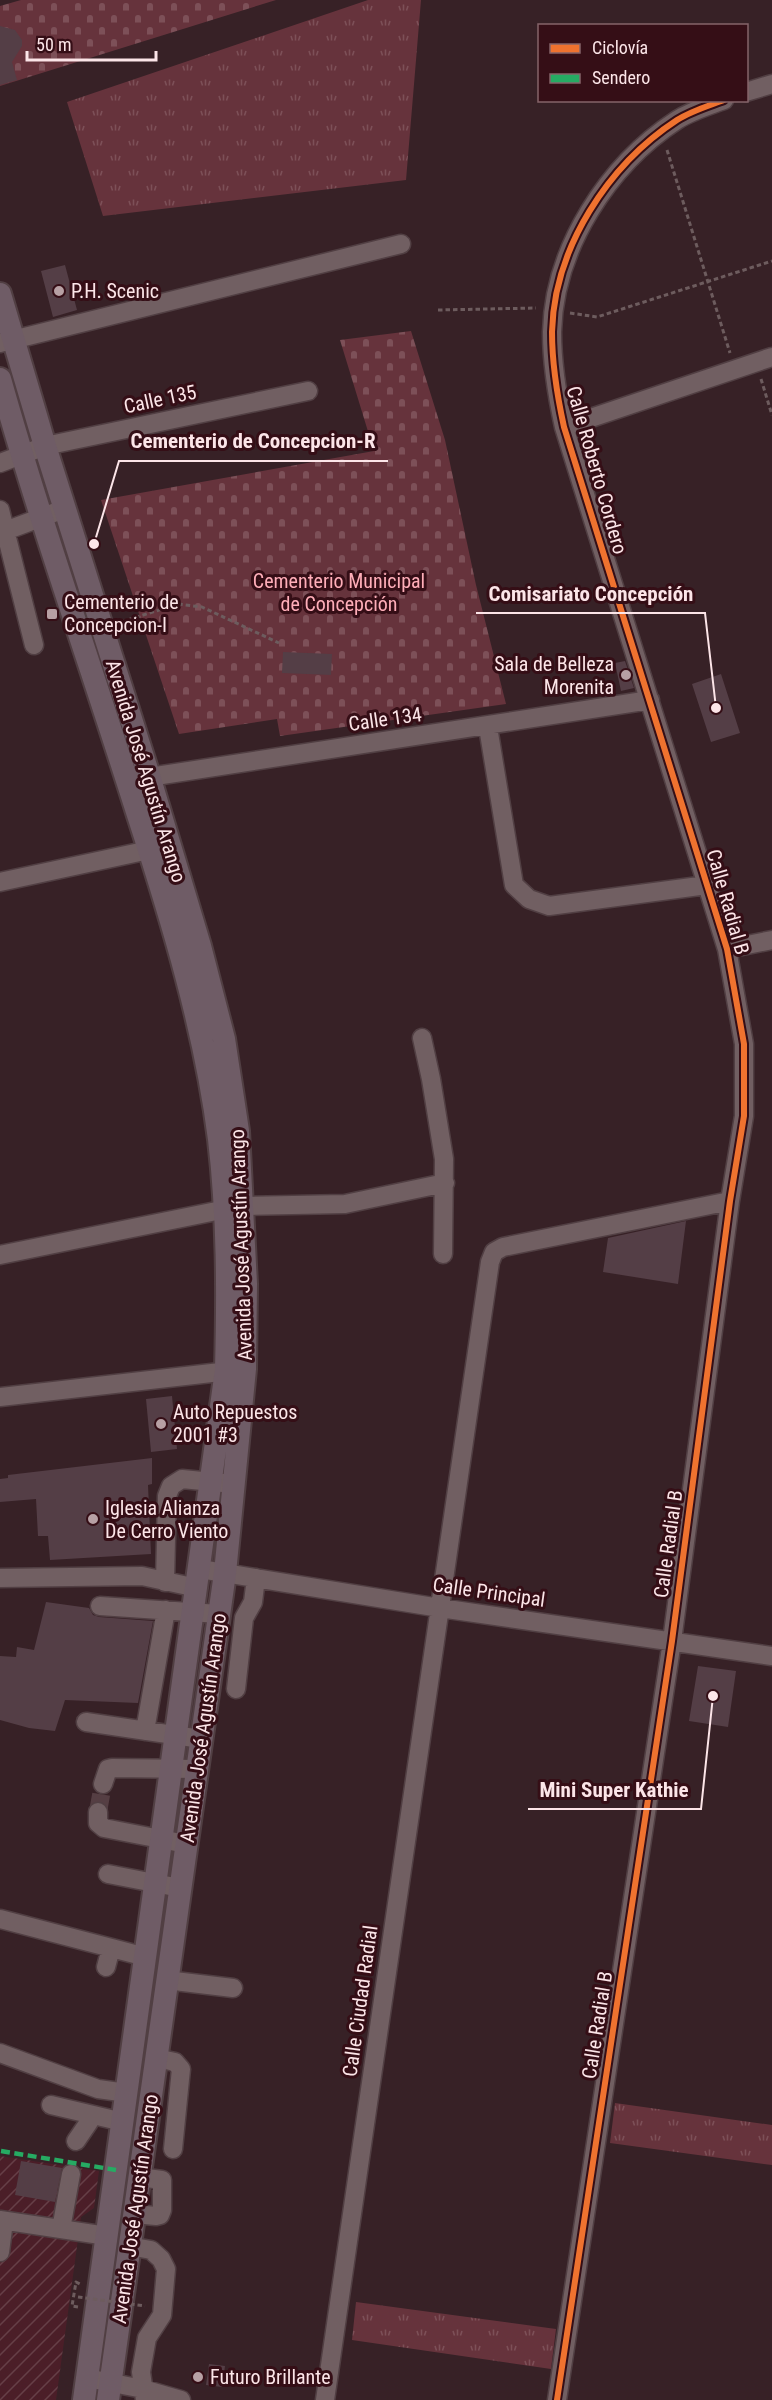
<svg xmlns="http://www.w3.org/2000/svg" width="772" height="2400" font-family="'Roboto Condensed',sans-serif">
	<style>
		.industrial { fill: url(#industrial-furrows) }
		.grass { fill: url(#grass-tufts) }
		.cemetery { fill: url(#cemetery-stones) }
		.building { fill: #543e46 }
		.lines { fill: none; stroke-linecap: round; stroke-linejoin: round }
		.minor-tunnel { stroke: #553e43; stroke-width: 18; stroke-dasharray: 18 9; stroke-linecap: butt }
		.minor-casing { stroke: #513f43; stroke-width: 21 }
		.major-casing { stroke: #513f43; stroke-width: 26 }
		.path { stroke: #6d5c5e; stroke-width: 3; stroke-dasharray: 4.5 3; stroke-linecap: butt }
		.minor { stroke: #715f62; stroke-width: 18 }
		.major { stroke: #6f5c66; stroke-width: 22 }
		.path-bridge { stroke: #6d5c5e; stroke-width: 3; stroke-dasharray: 4.5 3; stroke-linecap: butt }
		.quiet { stroke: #26ab63; stroke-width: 4.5; stroke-dasharray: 9 4.5; stroke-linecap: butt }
		.cycleway-casing { stroke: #350e16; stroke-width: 10 }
		.cycleway { stroke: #ef722f; stroke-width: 6 }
		.poi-dot { fill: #b7a0a4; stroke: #350e16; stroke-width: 2 }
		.labels { text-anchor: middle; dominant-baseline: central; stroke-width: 6; stroke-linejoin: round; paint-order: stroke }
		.poi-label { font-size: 20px; fill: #fce5e8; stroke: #350e16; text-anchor: start }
		.street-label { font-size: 20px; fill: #fce5e8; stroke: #350e16 }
		.park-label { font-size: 20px; fill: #ffaeb9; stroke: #350e16 }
		.leader { fill: none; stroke: #fce5e8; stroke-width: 2 }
		.callout-dot { fill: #fce5e8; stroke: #350e16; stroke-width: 2 }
		.callout-label { font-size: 21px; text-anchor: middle; font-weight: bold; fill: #fce5e8; stroke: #350e16; stroke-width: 6; stroke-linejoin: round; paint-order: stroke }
	</style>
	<defs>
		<pattern id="industrial-furrows" width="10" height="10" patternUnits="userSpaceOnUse" patternTransform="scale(1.5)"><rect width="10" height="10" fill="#4b1e28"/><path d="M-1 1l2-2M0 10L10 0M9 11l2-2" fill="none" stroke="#663f47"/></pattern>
		<pattern id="grass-tufts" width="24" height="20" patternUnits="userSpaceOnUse" patternTransform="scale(1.5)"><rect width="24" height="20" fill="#66333c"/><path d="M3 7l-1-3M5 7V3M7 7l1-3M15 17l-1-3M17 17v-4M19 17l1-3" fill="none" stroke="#7d5058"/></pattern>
		<pattern id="cemetery-stones" width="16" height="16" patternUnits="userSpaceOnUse" patternTransform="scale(1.5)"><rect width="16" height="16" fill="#66333c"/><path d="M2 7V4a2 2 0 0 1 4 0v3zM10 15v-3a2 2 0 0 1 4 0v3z" fill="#7d5058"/></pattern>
	</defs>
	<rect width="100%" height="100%" fill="#372126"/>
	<path class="industrial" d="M0,2156L99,2171L94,2208L81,2217L56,2400H0Z"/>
	<path class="grass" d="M368,0H421L406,180L103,216L67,102Z
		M615,2103L772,2125V2165L610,2143Z
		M356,2302L556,2329L551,2369L352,2340Z"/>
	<path class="cemetery" d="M21,0H276L0,86V6Z
		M411,331L445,440L476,585L506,704L280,736L277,719L179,734L101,500L374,451L340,340Z"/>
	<path class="building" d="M0,26L15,30L22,40V46L12,62L17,80L0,85Z
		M65,265L77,310L53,317L41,271Z
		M283,652L332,654L331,675L282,673Z
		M625,661L634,688L621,691L615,663Z
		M721,674L740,733L711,742L692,684Z
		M686,1221L678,1284L603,1272L608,1238Z
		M172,1396L177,1449L151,1452L146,1399Z
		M152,1458V1484L148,1485L151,1554L50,1560L48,1536H38L36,1499L0,1502V1479L8,1478V1475Z
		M46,1602L89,1608L93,1615L99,1617L153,1621L138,1703L65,1700L55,1731L29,1728L0,1720V1656L16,1657L17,1647L34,1650Z
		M698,1666L736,1671L728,1727L689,1721Z
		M21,2161L62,2168L55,2202L15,2195Z
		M209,2364L225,2366L222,2387L206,2385Z"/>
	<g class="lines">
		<path class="minor-tunnel" d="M98,1812L103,1784"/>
		<defs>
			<path id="minor" d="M746,92L772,84
				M0,343L401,244
				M564,427L772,357
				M0,463L45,446L308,391
				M0,510L34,645
				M5,531L64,509
				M488,727L514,885L529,899L549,906L707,885
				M136,779L650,700
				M0,882L149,850
				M727,949L772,940
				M422,1038L431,1079L444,1159L443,1254
				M0,1255L241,1206L345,1204L445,1183
				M0,1397L238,1370
				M200,1569L440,1608L772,1656
				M0,1578L142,1576L197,1588
				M165,1582L167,1496L171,1486L182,1479L223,1483
				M100,1606L219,1614
				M236,1689L244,1618L253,1602L256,1578
				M86,1722L201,1739
				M145,1731L166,1610
				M103,1784L108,1769L112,1768L197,1769
				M98,1812V1823L104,1828L186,1844
				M108,1874L180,1888
				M0,1919L146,1957
				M106,1967L111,1948
				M166,1980L233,1988
				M0,2053L98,2089L127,2093
				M156,2058L175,2062L181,2069L173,2149
				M51,2105L123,2122
				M76,2141L89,2122L90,2115
				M134,2214L156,2216L160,2215L162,2210V2180L139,2177
				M0,2220L107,2236
				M61,2229L71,2174
				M129,2246L151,2250L161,2259L166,2269L162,2315L147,2338L141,2372L145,2400
				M0,2252L4,2221
				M87,2378L143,2389L181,2400
				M325,2400L490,1262L494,1252L503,1247L730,1201
				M557,2400L672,1641L730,1201L744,1116V1044L727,949L564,427C557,395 552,365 552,332C554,248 608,165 677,120C691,111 708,106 724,100"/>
			<path id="major" d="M0,294L45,446L150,779L200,946L224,1039L238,1131L246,1284L245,1369L225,1573L108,2400
				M0,379C41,525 92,669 138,815C172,920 205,1029 219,1139C228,1216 228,1293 226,1370L84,2400"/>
		</defs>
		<use href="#minor" class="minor-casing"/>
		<use href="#major" class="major-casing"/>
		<path class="path" d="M667,150L730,353
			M438,310L536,308
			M570,313L597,317L772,261
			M761,379L772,415
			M121,622L178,604L202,607L279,643
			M78,2307L72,2306L76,2282L80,2284"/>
		<use href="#minor" class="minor"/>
		<use href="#major" class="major"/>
		<path class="path-bridge" d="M78,2297L145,2306"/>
		<path class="quiet" d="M1,2151L116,2170"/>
		<defs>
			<path id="cycleway" d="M557,2400L672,1641L730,1201L744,1116V1044L727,949L564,427C557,395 552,365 552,332C554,248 608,165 677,120C691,111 708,106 724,100"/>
		</defs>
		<use href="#cycleway" class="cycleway-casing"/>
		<use href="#cycleway" class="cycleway"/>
	</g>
	<g class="poi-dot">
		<circle cx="59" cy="291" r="6"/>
		<rect x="46" y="608" width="12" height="12" rx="3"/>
		<circle cx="626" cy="675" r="6"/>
		<circle cx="161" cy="1424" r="6"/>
		<circle cx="93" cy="1519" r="6"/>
		<circle cx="198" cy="2377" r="6"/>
	</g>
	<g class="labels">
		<g class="poi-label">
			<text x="71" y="291">P.H. Scenic</text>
			<text x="64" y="602">Cementerio de<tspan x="64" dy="23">Concepcion-I</tspan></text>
			<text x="614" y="664" text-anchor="end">Sala de Belleza<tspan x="614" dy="23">Morenita</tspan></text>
			<text x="173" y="1412">Auto Repuestos<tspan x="173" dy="23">2001 #3</tspan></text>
			<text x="105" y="1508">Iglesia Alianza<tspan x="105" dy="23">De Cerro Viento</tspan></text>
			<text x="210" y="2377">Futuro Brillante</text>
		</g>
		<g class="street-label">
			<text transform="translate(160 399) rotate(-12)">Calle 135</text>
			<text transform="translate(597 470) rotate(74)">Calle Roberto Cordero</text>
			<text transform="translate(385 719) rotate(-8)">Calle 134</text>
			<text transform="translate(146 771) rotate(73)">Avenida José Agustín Arango</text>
			<text transform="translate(728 902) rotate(74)">Calle Radial B</text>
			<text transform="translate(241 1245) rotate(-92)">Avenida José Agustín Arango</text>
			<text transform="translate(668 1544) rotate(-82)">Calle Radial B</text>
			<text transform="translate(489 1592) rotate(8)">Calle Principal</text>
			<text transform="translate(203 1728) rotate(-82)">Avenida José Agustín Arango</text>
			<text transform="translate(360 2001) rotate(-82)">Calle Ciudad Radial</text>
			<text transform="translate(597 2025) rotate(-81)">Calle Radial B</text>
			<text transform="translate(135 2209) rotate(-82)">Avenida José Agustín Arango</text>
		</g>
		<g class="park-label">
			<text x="339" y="581">Cementerio Municipal<tspan x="339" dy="23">de Concepción</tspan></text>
		</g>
	</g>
	<path class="leader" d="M94 544L119 461H388M716 708L705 613H476M713 1696L701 1809H528"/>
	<g class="callout-dot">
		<circle cx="94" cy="544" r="6"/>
		<circle cx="716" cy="708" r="6"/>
		<circle cx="713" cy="1696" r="6"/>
	</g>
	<g class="callout-label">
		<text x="253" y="448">Cementerio de Concepcion-R</text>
		<text x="591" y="601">Comisariato Concepción</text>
		<text x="614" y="1797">Mini Super Kathie</text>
	</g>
	<rect x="538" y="24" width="210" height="78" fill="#350e16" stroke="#85646a" stroke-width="1.5"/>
	<rect x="550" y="44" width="30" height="9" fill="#ef722f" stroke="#85646a" stroke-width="1.5"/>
	<text x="592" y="54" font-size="18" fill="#fce5e8">Ciclovía</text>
	<rect x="550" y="74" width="30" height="9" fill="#26ab63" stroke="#85646a" stroke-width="1.5"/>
	<text x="592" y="84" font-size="18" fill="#fce5e8">Sendero</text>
	<path d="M27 51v9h129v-9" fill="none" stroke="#fce5e8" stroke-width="3"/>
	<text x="36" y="51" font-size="18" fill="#fce5e8" stroke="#350e16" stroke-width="4.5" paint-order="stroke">50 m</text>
</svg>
